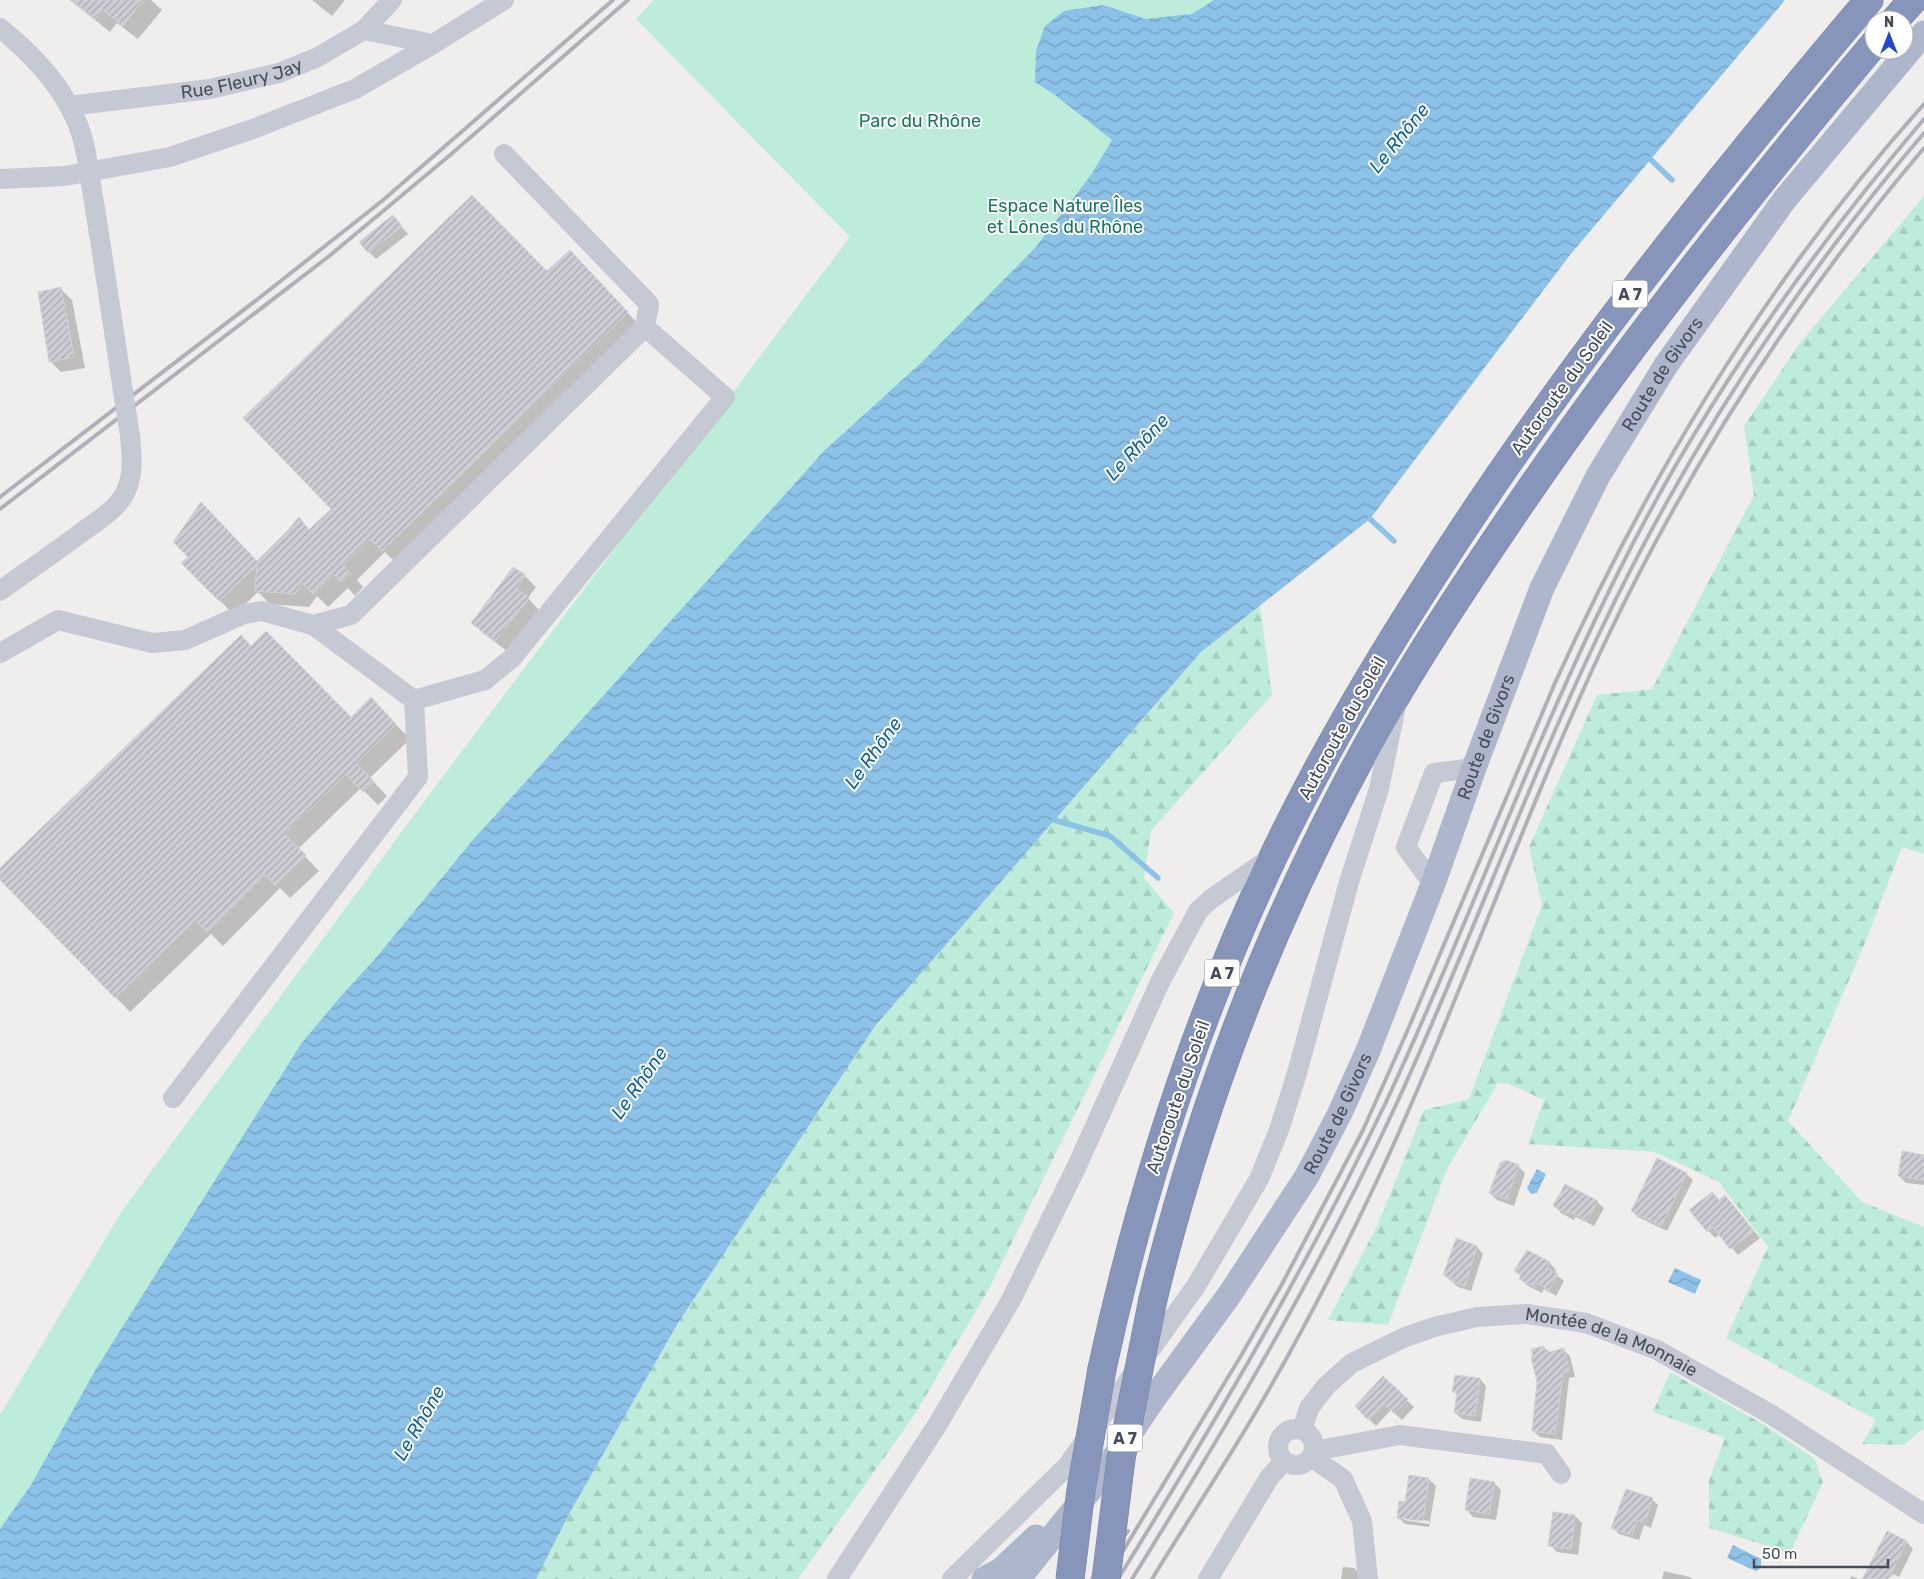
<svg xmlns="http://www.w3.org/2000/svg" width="1924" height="1579" font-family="Rubik,sans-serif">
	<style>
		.forest { fill: url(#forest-firs) }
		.green { fill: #bdedda }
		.water { fill: url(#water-waves) }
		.shadow { fill: #0003; fill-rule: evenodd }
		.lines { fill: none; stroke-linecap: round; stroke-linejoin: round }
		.stream { stroke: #8cc1e8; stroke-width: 5.5 }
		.building { fill: url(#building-hatch); stroke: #d2d2d9 }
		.highway-casing { stroke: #7280a6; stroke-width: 29 }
		.minor { stroke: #c4c9d4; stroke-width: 20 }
		.major { stroke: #aeb6cb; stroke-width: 25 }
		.highway { stroke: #8795bb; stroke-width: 28 }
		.rail { stroke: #b0b1b8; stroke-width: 4 }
		.highway-bridge-casing { stroke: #7280a6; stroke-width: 29; stroke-linecap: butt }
		.minor-bridge { stroke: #c4c9d4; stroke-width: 20 }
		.highway-bridge { stroke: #8795bb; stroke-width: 28 }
		.labels { text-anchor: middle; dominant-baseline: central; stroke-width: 4; stroke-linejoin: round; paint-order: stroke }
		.shield { fill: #fff; stroke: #7e828c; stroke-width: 1 }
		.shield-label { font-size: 16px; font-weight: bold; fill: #464c5a }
		.street-label { font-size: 18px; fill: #464c5a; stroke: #fff }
		.park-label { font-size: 18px; fill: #1a785e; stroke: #fff }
		.water-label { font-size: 19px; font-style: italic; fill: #1264a2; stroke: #fff }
	</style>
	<defs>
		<pattern id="forest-firs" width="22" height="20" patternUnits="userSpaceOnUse" patternTransform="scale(1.25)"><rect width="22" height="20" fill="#bdedda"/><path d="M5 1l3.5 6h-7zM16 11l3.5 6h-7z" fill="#a4cdbd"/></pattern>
		<pattern id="water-waves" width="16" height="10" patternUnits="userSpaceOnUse" patternTransform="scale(1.25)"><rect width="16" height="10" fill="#8cc1e8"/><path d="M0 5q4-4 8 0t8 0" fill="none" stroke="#749fbf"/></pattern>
		<pattern id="building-hatch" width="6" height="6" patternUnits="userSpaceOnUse" patternTransform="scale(1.25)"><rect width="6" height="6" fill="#cdced5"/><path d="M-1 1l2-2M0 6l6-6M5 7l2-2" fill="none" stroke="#a8a9b0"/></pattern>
	</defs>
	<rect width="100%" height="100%" fill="#f0eeed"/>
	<path class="forest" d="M1924,196V854L1902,847L1865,943L1788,1121L1862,1202L1924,1227V1428L1904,1445L1862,1444L1876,1420L1726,1338L1768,1247L1719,1182L1655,1152L1528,1144L1544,1100L1509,1084L1498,1083L1447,1169L1388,1325L1328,1320L1378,1224L1424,1110L1469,1099L1542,905L1529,847L1597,695L1652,689L1754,495L1744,426L1800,343Z
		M1260,605L1272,695L1151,831L1144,878L1174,913L990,1287L915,1414L798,1579H536L569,1514L678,1323L875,1026L1201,652Z
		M1670,1372L1763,1424L1814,1458L1823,1482L1790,1553L1709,1528V1480L1725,1438L1653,1412Z"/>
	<path class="green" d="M654,0H1515L0,1579V1415L122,1211L437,784L850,237L636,19Z"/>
	<path class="water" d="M1214,0H1785L1570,255L1370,519L1201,652L875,1026L678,1323L569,1514L536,1579H0V1529L31,1485L96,1369L301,1044L341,996L375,959L473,840L825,450L923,361L1036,247L1091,175L1112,140L1055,95L1035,82L1036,51L1045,26L1064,11L1103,5L1146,19L1192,14Z
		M1537,1169L1546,1174L1537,1193L1531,1194L1527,1188Z
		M1675,1268L1701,1280L1695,1294L1668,1282Z
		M1733,1545L1761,1559V1567L1756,1571L1727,1558Z"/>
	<path class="shadow" d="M70,0H151L162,10L138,39L117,23L110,32Z
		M312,0H345L332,16Z
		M393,217L408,234L376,259L369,252Z
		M584,266L641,327L397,564L385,552L357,580L363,587L355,596L348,588L328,607L317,596L309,607L270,604L258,592L234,615L183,563L258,562L299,519L311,531L333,509L548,272Z
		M61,289L72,300L85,368L61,372L51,362Z
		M525,576L536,587L528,598L539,610L507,651L484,634L473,623Z
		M252,647L351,719L371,699L410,739L370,778L387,796L378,805L361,788L298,849L319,871L290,898L280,888L223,946L211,934L130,1012L0,878V870Z
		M1924,1156V1185L1906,1183L1899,1176Z
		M1657,1160L1686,1174L1693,1180L1667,1231L1638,1217L1632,1211Z
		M1518,1166L1525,1173L1514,1206L1497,1200L1490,1193Z
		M1725,1197L1760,1238L1738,1255L1720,1234L1715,1238L1691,1210L1720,1201Z
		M1597,1202L1604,1208L1594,1226L1576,1217L1574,1220L1561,1213L1555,1206Z
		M1477,1247L1483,1254L1471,1291L1458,1287L1444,1275Z
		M1527,1251L1550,1263L1556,1270L1555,1274L1564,1281L1556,1296L1544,1289L1542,1293L1528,1286L1521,1279L1522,1277L1516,1271Z
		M1544,1347L1550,1353L1564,1350L1570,1356L1575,1377L1569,1378L1562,1440L1540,1437L1533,1431L1538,1382L1534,1357Z
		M1383,1378L1414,1407L1402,1420L1391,1410L1376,1426L1356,1406Z
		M1480,1379L1486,1386L1481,1422L1462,1419L1455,1413L1458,1396L1454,1391Z
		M1429,1479L1436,1486L1429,1527L1405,1524L1398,1517ZM1404,1517L1429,1521V1524L1404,1520Z
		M1494,1483L1501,1490L1496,1520L1473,1517L1467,1510Z
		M1652,1499L1658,1505L1651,1528L1644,1525L1639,1540L1619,1534L1613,1528Z
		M1575,1516L1582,1523L1578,1555L1557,1552L1550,1545Z
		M1888,1532L1907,1542L1913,1549L1899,1577L1893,1574L1890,1578L1878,1571Z
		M1343,1567L1354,1568L1361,1575L1362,1579H1341Z
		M1664,1571L1690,1577L1692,1579H1662Z
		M1852,1576L1858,1579H1850Z"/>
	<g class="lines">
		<path class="stream" d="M1650,159L1672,180
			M1370,519L1394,541
			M1054,820L1110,836L1158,878"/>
	</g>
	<path class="building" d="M72,0H143L123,26L102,9L95,19Z
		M472,195L547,271L570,250L628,312L382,551L370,539L343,565L350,573L340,582L334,574L313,594L302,583L295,594L255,591L257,565L219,601L181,563L188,557L173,542L201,502L257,561L289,529L299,517L309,530L331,509L243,418Z
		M393,215L402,226L368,253L359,242Z
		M61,287L74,357L49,362L38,292Z
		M513,567L526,575L516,588L529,598L495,641L471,623Z
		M266,631L351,717L371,697L396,724L356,763L374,781L363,792L346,774L284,834L306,855L275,885L265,875L207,932L195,920L115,998L0,880V868L241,635L251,646Z
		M1902,1151L1924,1155V1180L1898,1176Z
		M1657,1158L1687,1173L1661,1226L1631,1211Z
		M1506,1160L1519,1165L1507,1199L1489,1193L1500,1163Z
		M1565,1184L1598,1201L1587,1221L1569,1211L1567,1214L1553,1206Z
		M1712,1192L1719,1200L1725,1195L1754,1231L1730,1249L1713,1227L1707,1232L1689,1210Z
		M1456,1238L1477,1246L1465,1286L1450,1281L1451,1278L1443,1275Z
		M1527,1250L1550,1262L1547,1268L1558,1274L1549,1290L1537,1283L1535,1287L1519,1279L1521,1275L1514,1271Z
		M1544,1346L1546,1353L1564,1348L1569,1371L1563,1372L1555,1434L1532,1431L1537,1382L1531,1357L1533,1356L1531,1349Z
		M1455,1375L1480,1378L1475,1416L1454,1413L1457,1393L1452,1392Z
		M1383,1376L1408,1399L1394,1413L1384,1404L1368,1420L1355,1406Z
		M1409,1475L1429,1478L1423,1521L1397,1518L1399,1501L1405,1502Z
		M1470,1478L1495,1482L1489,1514L1465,1510Z
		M1626,1489L1653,1498L1645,1522L1637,1520L1632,1535L1611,1528Z
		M1553,1512L1575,1515L1571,1549L1548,1546Z
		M1887,1531L1907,1541L1888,1579H1862Z"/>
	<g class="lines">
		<defs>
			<path id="highway" d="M1895,20L1913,0
				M1153,1299C1196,1123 1259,952 1343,791C1391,698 1449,609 1508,522C1620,356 1745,198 1874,44
				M1102,1369C1140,1193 1196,1018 1274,855C1319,761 1371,672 1427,585C1558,378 1711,187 1869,0"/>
		</defs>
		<use href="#highway" class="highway-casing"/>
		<g class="minor">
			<path d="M0,28C40,60 77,102 86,153"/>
			<path d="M364,30L433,44L504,0"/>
			<path id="s1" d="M69,106L210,89L279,73L318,57L364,30L392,0"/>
			<path d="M0,179L65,176L170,157L250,130L355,89L433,44"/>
			<path d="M100,240L123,391"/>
			<path d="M0,591C29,570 57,551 85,530C99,520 117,509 125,493C134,475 132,456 130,436"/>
			<path d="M0,653L58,620L152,643L185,640L244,614L262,611L313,625L351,615L645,327L649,304L504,154"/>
			<path d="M414,700L485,680L512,658L725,397L645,327"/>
			<path d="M1433,884L1406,847L1434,773L1474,768"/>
			<path d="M173,1098L418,777L414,700L313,625"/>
			<circle cx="1296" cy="1447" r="18"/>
			<path id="s2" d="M1302,1430L1309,1408L1327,1385L1352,1363L1403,1338L1434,1327L1477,1317L1527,1314L1586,1323L1657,1350L1772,1415L1924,1514"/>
			<path d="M1314,1451L1400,1435L1547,1454L1561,1474"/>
			<path d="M1311,1457L1343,1479L1362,1521L1368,1579"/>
			<path d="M837,1579L936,1427L1011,1300L1076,1168L1160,982L1198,911L1211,899L1273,856"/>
			<path d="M952,1579L1067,1466L1196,1286L1259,1179L1279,1130L1297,1073L1349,882L1379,789L1396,706"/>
			<path d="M1208,1579L1269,1478L1284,1461"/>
		</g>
		<g class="major">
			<path d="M984,1579L1001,1570L1036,1537"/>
			<path id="s3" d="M1018,1579L1103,1474L1154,1398L1230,1294L1307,1176L1339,1115L1367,1053L1433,884L1474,768L1542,588L1598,476L1666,365L1785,199L1924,33"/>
		</g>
		<use href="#highway" class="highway"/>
		<path class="rail" d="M0,497L263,295L382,201L613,0
			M0,509L328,257L449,156L628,0
			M1092,1579L1128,1531
			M1106,1579L1242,1354L1282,1284L1363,1130L1406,1034L1555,683C1650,473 1770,276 1924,104
			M1118,1579C1214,1424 1307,1267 1386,1102C1468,927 1532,744 1619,571C1700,407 1806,258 1924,119
			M1132,1579C1227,1426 1319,1271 1395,1107C1467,951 1525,789 1599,634C1685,452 1794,285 1924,133
			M1152,1579C1189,1518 1229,1459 1264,1398C1307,1324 1345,1249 1381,1172C1462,996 1525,811 1608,636C1692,460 1798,297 1924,148"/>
		<defs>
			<path id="highway-bridge" d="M1070,1579L1081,1490L1102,1369
				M1106,1579L1121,1459L1153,1299"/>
		</defs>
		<use href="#highway-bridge" class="highway-bridge-casing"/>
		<path class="minor-bridge" d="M86,153L100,240
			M123,391L130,436"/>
		<use href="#highway-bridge" class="highway-bridge"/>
	</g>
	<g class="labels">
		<g class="shield">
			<rect x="1612.5" y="280.5" width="35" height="27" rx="4"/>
			<rect x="1204.5" y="959.5" width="35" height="27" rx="4"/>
			<rect x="1107.5" y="1424.5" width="35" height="27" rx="4"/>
		</g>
		<g class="shield-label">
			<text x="1630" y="294">A 7</text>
			<text x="1222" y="973">A 7</text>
			<text x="1125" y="1438">A 7</text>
		</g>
		<g class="street-label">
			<text stroke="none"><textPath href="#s1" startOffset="175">Rue Fleury Jay</textPath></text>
			<text stroke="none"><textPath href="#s3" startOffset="1376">Route de Givors</textPath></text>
			<text transform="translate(1562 388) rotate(-54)">Autoroute du Soleil</text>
			<text transform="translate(1342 728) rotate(-61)">Autoroute du Soleil</text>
			<text stroke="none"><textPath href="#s3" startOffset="971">Route de Givors</textPath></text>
			<text transform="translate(1178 1097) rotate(-71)">Autoroute du Soleil</text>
			<text stroke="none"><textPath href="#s3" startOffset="566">Route de Givors</textPath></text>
			<text stroke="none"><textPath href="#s2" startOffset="359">Montée de la Monnaie</textPath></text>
		</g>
		<g class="park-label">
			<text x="920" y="121">Parc du Rhône</text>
			<text x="1065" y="206">Espace Nature Îles<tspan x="1065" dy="21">et Lônes du Rhône</tspan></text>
		</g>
		<g class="water-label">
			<text transform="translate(1399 138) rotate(-51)">Le Rhône</text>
			<text transform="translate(1137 447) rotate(-47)">Le Rhône</text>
			<text transform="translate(873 753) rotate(-54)">Le Rhône</text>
			<text transform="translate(639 1083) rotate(-55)">Le Rhône</text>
			<text transform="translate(419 1423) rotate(-60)">Le Rhône</text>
		</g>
	</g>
	<g transform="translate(1889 35)"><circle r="24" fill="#ffffff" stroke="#b5b7bd"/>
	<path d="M0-4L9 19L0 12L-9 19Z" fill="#2048d7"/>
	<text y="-8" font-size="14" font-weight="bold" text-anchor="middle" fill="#464c5a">N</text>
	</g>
	<path d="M1754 1559v8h134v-8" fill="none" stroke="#464c5a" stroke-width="2.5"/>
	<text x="1762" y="1559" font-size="15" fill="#464c5a" stroke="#ffffff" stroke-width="4" paint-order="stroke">50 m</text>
</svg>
